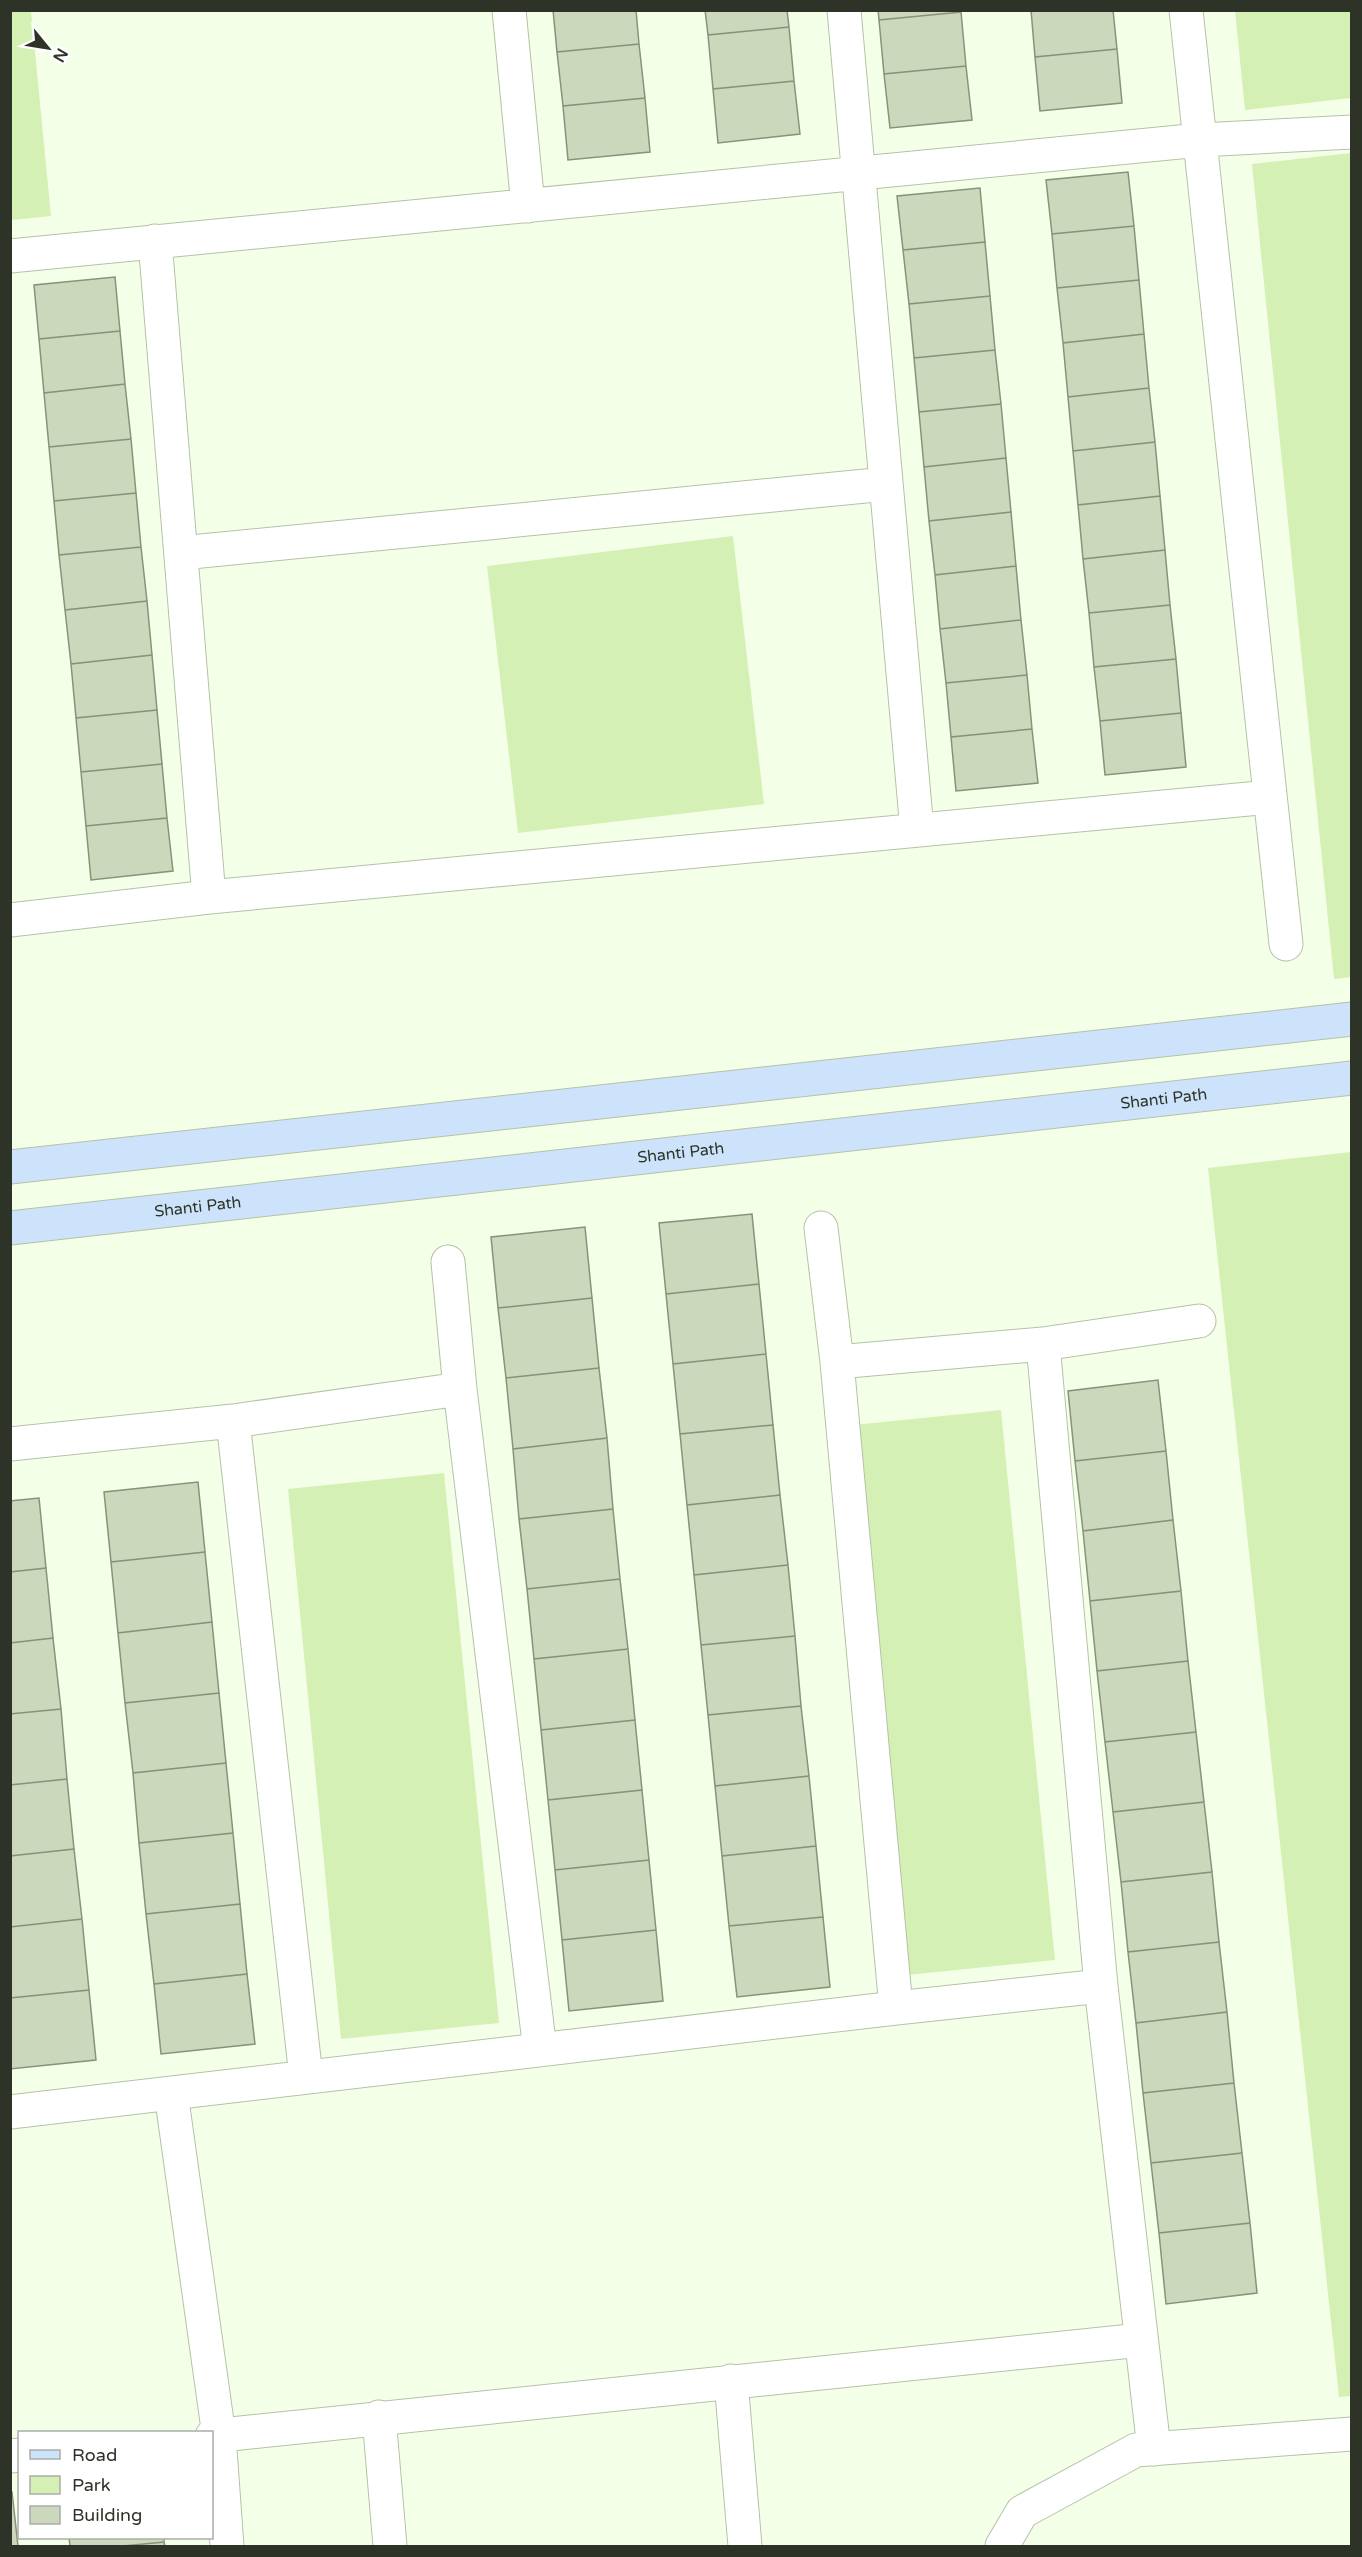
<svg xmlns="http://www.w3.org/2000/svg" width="1362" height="2557" font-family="'Varela Round',sans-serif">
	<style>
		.green { fill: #d5f0b4 }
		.building { fill: #cbd8bc; stroke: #879379; stroke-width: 1.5 }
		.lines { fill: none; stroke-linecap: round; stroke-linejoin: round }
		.minor-casing { stroke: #b5c2a7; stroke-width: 35 }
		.tertiary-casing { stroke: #b5c2a7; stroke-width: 35 }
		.secondary-casing { stroke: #b5c2a7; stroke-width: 35 }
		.minor { stroke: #fff; stroke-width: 33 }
		.tertiary { stroke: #fff; stroke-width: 33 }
		.secondary { stroke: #cce3fb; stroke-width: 33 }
		.labels { text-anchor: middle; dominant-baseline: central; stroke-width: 4.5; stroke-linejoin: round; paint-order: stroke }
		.street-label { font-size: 16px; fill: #2e3328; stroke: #fff }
	</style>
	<rect width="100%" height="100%" fill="#f4ffe8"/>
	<path class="green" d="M11,10L31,11L51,216L11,220Z
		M1235,11H1351V98L1245,110Z
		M1351,153L1352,977L1334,979L1252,164Z
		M733,536L764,804L518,833L487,566Z
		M1351,1152L1352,2396L1339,2397L1208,1168Z
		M1001,1410L1055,1960L897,1976L844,1426Z
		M444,1473L499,2023L341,2039L288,1489Z"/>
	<path class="building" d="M553,10H636L639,44L557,52Z
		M705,10H787L789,27L708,35Z
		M878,10H961V12L879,20Z
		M1031,10H1113L1117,49L1035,57Z
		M961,12L966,66L884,74L879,20Z
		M789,27L794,81L713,89L708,35Z
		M639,44L645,98L563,106L557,52Z
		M1117,49L1122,103L1040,111L1035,57Z
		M966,66L972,120L890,128L884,74Z
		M794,81L800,134L718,143L713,89Z
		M645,98L650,152L568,160L563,106Z
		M1128,172L1134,226L1052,234L1046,180Z
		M980,188L985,242L903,250L897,196Z
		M1134,226L1139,280L1057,288L1052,234Z
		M985,242L990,296L909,304L903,250Z
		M115,277L120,331L39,339L34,285Z
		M1139,280L1144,334L1063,343L1057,288Z
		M990,296L995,350L914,358L909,304Z
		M120,331L125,384L44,393L39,339Z
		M1144,334L1149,388L1068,397L1063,343Z
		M995,350L1001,404L919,412L914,358Z
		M125,384L131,439L49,447L44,393Z
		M1149,388L1155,442L1073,451L1068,397Z
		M1001,404L1006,458L924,467L919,412Z
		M131,439L136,493L54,501L49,447Z
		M1155,442L1160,496L1078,505L1073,451Z
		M1006,458L1011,512L929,521L924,467Z
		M136,493L141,547L59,555L54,501Z
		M1160,496L1165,550L1083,559L1078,505Z
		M1011,512L1016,566L935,575L929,521Z
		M141,547L147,601L65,610L59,555Z
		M1165,550L1170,605L1089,613L1083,559Z
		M1016,566L1021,620L940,629L935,575Z
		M147,601L152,655L71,664L65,610Z
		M1170,605L1176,659L1094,667L1089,613Z
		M1021,620L1027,675L946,683L940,629Z
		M152,655L157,710L76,718L71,664Z
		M1176,659L1181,713L1100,721L1094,667Z
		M1027,675L1032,729L951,737L946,683Z
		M157,710L162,764L81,772L76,718Z
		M1181,713L1186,767L1105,775L1100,721Z
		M1032,729L1038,783L956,791L951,737Z
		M162,764L167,818L86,826L81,772Z
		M167,818L173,871L91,880L86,826Z
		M752,1214L759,1284L666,1294L659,1223Z
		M585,1227L592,1298L498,1308L491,1237Z
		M759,1284L766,1354L673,1364L666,1294Z
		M592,1298L599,1368L506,1378L498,1308Z
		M766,1354L773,1425L680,1434L673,1364Z
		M599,1368L607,1438L513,1449L506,1378Z
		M1158,1380L1166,1451L1075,1461L1068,1391Z
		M773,1425L780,1495L687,1505L680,1434Z
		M607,1438L613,1509L519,1519L513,1449Z
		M1166,1451L1173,1520L1083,1531L1075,1461Z
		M198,1482L205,1552L111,1562L104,1492Z
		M780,1495L788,1565L694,1575L687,1505Z
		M39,1498L46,1568L10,1572V1501Z
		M613,1509L620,1579L527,1589L519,1519Z
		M1173,1520L1181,1591L1090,1601L1083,1531Z
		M205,1552L212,1622L118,1633L111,1562Z
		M788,1565L795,1636L701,1645L694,1575Z
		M46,1568L53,1638L10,1643V1572Z
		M620,1579L628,1649L534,1659L527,1589Z
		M1181,1591L1188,1661L1097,1671L1090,1601Z
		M212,1622L219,1693L125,1703L118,1633Z
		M795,1636L801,1706L708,1715L701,1645Z
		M53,1638L61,1709L10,1714V1643Z
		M628,1649L635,1720L541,1730L534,1659Z
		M1188,1661L1196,1732L1105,1742L1097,1671Z
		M219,1693L226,1763L133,1773L125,1703Z
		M801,1706L809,1776L715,1786L708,1715Z
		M61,1709L67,1779L10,1785V1714Z
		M635,1720L642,1790L548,1800L541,1730Z
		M1196,1732L1204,1802L1113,1812L1105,1742Z
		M226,1763L233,1833L139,1843L133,1773Z
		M809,1776L816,1846L722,1856L715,1786Z
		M67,1779L74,1849L10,1856V1785Z
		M642,1790L649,1860L555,1870L548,1800Z
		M1204,1802L1212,1872L1121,1882L1113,1812Z
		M233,1833L240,1904L146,1914L139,1843Z
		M816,1846L823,1917L729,1926L722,1856Z
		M74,1849L82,1919L10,1927V1856Z
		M649,1860L656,1930L562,1940L555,1870Z
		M1212,1872L1219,1942L1128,1952L1121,1882Z
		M240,1904L247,1974L154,1984L146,1914Z
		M823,1917L830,1987L737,1997L729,1926Z
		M82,1919L89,1990L10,1998V1927Z
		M656,1930L663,2001L569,2011L562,1940Z
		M1219,1942L1227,2012L1136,2023L1128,1952Z
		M247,1974L255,2044L161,2054L154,1984Z
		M89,1990L96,2060L10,2069V1998Z
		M1227,2012L1234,2083L1143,2093L1136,2023Z
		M1234,2083L1242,2153L1151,2163L1143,2093Z
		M1242,2153L1250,2223L1159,2233L1151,2163Z
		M1250,2223L1257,2293L1166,2304L1159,2233Z
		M10,2492H12L18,2546H10Z
		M69,2538H164V2542L123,2546H70Z
		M164,2542L165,2546H123Z"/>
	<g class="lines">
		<defs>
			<path id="minor" d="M509,10L528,206
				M844,10L917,830
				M1186,10L1286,944
				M155,241L209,897
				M10,256L1200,140L1352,132
				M181,553L886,484
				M10,920L209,897L1270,797
				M821,1228L837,1362L896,2008
				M448,1262L460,1389L540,2050
				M1043,1344L1101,1986L1154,2449
				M837,1362L1043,1344L1199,1321
				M233,1421L306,2077
				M10,1444L233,1421L460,1389
				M171,2093L219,2436L227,2546
				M10,2112L896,2008L1101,1986
				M731,2381L745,2546
				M379,2417L390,2546
				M212,2436L1141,2340
				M10,2456L20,2455"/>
			<path id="tertiary" d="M1002,2546L1022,2512L1136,2450L1352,2434"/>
			<g id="secondary">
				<path d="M10,1167L1352,1019"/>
				<path id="s1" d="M10,1228L1352,1078"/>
			</g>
		</defs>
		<use href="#minor" class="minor-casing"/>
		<use href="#tertiary" class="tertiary-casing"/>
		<use href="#secondary" class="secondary-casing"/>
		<use href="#minor" class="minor"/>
		<use href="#tertiary" class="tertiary"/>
		<use href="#secondary" class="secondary"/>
	</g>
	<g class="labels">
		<g class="street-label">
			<text stroke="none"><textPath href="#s1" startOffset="1161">Shanti Path</textPath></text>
			<text stroke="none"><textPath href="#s1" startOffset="675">Shanti Path</textPath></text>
			<text stroke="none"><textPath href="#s1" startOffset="189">Shanti Path</textPath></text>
		</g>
	</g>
	<rect width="1362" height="2557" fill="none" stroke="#2e3328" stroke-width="24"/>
	<rect x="18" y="2431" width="195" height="108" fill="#ffffff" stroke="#abada9" stroke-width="1.5"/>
	<rect x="30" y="2450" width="30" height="9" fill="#cce3fb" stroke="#abada9" stroke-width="1.5"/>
	<text x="72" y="2461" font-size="18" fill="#2e3328">Road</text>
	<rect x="30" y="2476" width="30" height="18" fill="#d5f0b4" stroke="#abada9" stroke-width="1.5"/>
	<text x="72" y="2491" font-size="18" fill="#2e3328">Park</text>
	<rect x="30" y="2506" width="30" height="18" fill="#cbd8bc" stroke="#abada9" stroke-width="1.5"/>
	<text x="72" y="2521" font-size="18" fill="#2e3328">Building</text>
	<g transform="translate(48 48) rotate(120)" stroke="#ffffff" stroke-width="4.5" paint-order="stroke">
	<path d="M0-4.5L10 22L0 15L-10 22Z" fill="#2e3328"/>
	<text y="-9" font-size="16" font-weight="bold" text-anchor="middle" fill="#2e3328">N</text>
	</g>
</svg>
